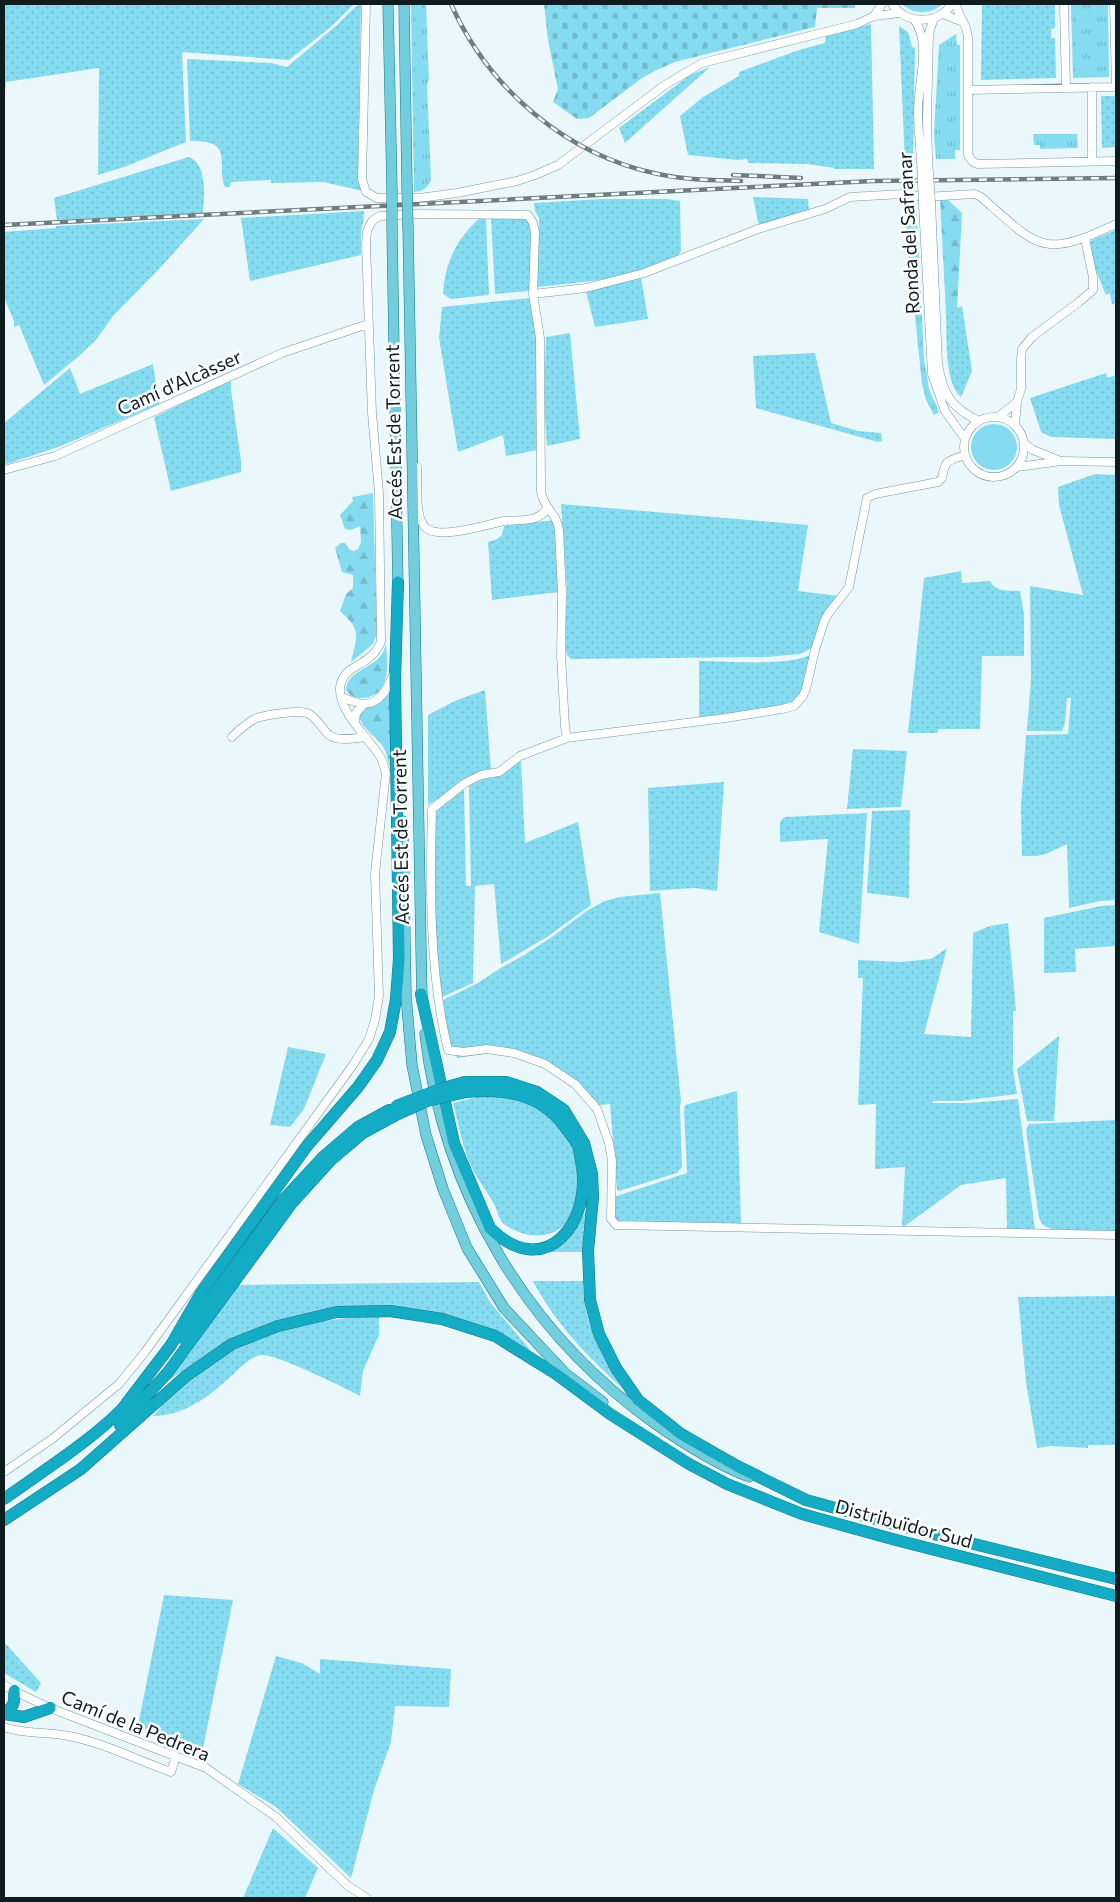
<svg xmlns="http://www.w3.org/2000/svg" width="1120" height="1902" font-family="Commissioner,sans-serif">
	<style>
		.grass { fill: url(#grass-dots) }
		.forest { fill: url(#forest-firs) }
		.cemetery { fill: url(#cemetery-stones) }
		.park { fill: url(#park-tufts) }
		.garden { fill: #85dbef }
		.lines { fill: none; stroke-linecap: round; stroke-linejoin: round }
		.minor-casing { stroke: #73979f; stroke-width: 9 }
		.major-casing { stroke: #12798b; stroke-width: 11 }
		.highway-casing { stroke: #12798b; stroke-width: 12 }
		.minor { stroke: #fff; stroke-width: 8 }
		.major { stroke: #72cddc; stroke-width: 10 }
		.highway { stroke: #14abc5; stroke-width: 11 }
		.rail-casing { stroke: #6f7d81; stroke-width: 4.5 }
		.rail { stroke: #fff; stroke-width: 2.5; stroke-dasharray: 8; stroke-linecap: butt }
		.minor-bridge-casing { stroke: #73979f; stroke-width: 9; stroke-linecap: butt }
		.major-bridge-casing { stroke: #12798b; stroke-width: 11; stroke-linecap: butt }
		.highway-bridge-casing { stroke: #12798b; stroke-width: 12; stroke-linecap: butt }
		.minor-bridge { stroke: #fff; stroke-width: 8 }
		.major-bridge { stroke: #72cddc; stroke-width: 10 }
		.highway-bridge { stroke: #14abc5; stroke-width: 11 }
		.labels { text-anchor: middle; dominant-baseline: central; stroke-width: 5; stroke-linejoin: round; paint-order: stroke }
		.street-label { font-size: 19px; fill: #0e1c1f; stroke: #fff }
	</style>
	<defs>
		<pattern id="grass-dots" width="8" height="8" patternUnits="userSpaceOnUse" patternTransform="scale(1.25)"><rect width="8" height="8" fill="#85dbef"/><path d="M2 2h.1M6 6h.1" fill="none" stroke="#72bbcc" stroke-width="1.8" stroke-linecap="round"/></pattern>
		<pattern id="forest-firs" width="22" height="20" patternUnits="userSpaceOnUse" patternTransform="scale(1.25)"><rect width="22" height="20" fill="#85dbef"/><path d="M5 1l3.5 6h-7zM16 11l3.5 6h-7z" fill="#72bbcc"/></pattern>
		<pattern id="cemetery-stones" width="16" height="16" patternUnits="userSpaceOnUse" patternTransform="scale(1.25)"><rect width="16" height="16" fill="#85dbef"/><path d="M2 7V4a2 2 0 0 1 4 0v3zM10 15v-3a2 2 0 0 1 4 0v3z" fill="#72bbcc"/></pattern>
		<pattern id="park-tufts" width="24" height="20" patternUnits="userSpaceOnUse" patternTransform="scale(1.25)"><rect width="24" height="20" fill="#85dbef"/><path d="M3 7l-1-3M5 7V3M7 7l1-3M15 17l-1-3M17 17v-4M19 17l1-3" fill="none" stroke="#72bbcc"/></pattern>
	</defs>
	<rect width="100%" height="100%" fill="#eaf8fc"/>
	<path class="grass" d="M4,4H354L332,26L289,60L182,52L186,142L124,167L98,175L99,68L6,82L4,103Z
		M361,4L358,162L363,191L323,182L271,183V180L231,182L230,187H225C216,161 235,140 190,141L187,59L271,63L287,67L337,25L355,7Z
		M982,4H1055V28L1051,29V38H1055L1056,78L981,80Z
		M871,24L874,169H834V168L807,164L748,163L747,159L738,160L688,155L680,116L703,97L739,76V72L799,50L825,43L826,36Z
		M899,26L908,32L912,47L915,48L913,163H905Z
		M710,67L625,143L619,128L690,75Z
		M1101,96H1116V147L1102,148Z
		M189,157C208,165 204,196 203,213L57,220L54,198Z
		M753,197L808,199L809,211L759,226Z
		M602,199H667L680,201L681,251C679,254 677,258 673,260C644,278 572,283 537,287L539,218L535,211L534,203Z
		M364,211L363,223L361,229V255L250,281L241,218Z
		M480,218H486L489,295L451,299L443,294C445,262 457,238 480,218Z
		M491,218L523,219L529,221L533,249L529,291L495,294Z
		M204,219L161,267L113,316L96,340L80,355L44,385L19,325L14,327V321L4,297V232L56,228V226Z
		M1116,230V302L1112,305L1110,293L1106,295L1095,268L1090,241Z
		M641,277L648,319L595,327L586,291Z
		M530,298L537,338L538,450L506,456L503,435L458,452L439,338L442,307Z
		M962,306L972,371L961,397C944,383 947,335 946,313Z
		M570,333L580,439L547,446L544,403L546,337Z
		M815,353L831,423L858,431L881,433L882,441L878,442L756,408L753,356Z
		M153,364L159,404L61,446L4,465V423L70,368L80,394Z
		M1106,373L1107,378L1116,375V439L1051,437L1041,432L1030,398Z
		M231,380V390L241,461V472L171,491L154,417Z
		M1095,474L1116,475V900L1100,901L1069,908L1067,844L1046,854L1037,856H1022L1021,807L1026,735L1068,734L1071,698H1067L1065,723L1062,731H1027L1031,678L1030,586L1083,595L1059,505L1058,487Z
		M561,504L808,525L798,591L839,596L814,647L800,654L767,657L571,659L567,655L566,650V615L567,590Z
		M554,520L559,592L492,600L488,542L497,539L502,535L504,526Z
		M961,571L962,583L990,581C997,593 1008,590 1020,591L1024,615V656H982L980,729H938V733H908L924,578Z
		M813,654L808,675L800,695L792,704L778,707L699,717V661C730,661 786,667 813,654Z
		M485,690L491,770L456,787L428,805V715L457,700Z
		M853,749L907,751L901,807L847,809Z
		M521,761L525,843L578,822L591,905L547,937L501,964L494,884L475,886L473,983L440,998L435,929L433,836L437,808L464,789L466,886H471L469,786Z
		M724,782L717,891L695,888L650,891L648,788Z
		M910,810L909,898L867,893L872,811Z
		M867,813L859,944L819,932L828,839L780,842V823L782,819L785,817Z
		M660,893L681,1101L680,1108L682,1167L677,1173L619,1191L617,1190L610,1104L590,1106C567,1078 534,1057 497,1054C484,1053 471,1056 458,1058L450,1050L441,1001L478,983L499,969L524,955L552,937L588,910L605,901L620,897Z
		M1116,905V946L1075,949L1076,972L1044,973V918L1101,906Z
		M1008,923L1016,1011H1013V1070L1017,1094L960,1101H933L932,1103H969L1018,1099L1035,1230L1007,1229L1006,1178L961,1185L905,1226H902L905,1167L875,1169L876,1104L858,1105L863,978H858V960L901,962L931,959L947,948L924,1034L971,1037L973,933L990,926Z
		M1059,1036L1054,1121H1027L1017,1069Z
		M288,1047L326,1054L304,1109L290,1127L270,1125Z
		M737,1091L741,1223L645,1222L610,1224L614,1197L687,1173L684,1111L685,1105Z
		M505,1096C515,1100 528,1101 537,1107C563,1122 584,1158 579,1188C578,1194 576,1200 574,1206C569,1222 561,1232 544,1235C530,1237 515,1232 504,1224C498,1219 498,1211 494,1204C488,1193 480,1183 474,1172C463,1151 459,1125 453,1103L477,1097Z
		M1116,1120V1232L1051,1229L1043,1225L1039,1218L1026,1130L1029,1124Z
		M587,1208L583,1252H542C570,1240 573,1235 587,1208Z
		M533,1281H583C582,1320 602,1354 621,1387C586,1355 555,1323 533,1281Z
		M479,1282L490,1302L531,1351L504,1337L360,1307L224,1343L162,1385L238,1285Z
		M1116,1296V1445H1088V1448L1050,1446L1037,1448L1026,1382L1018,1297Z
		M357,1317H379V1335L363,1371L360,1396C346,1388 274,1353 261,1355C249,1357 239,1369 230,1377C209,1397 183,1416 153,1416L175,1390L230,1351L243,1345L275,1331L322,1321Z
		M164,1595L233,1600L202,1753L138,1726Z
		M4,1642L41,1683L36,1692L4,1673Z
		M276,1656L302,1663L320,1674V1659L451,1669L449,1707L395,1706L391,1742L374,1790L351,1878L276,1807L238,1784Z
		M273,1828L318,1868L305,1898H243Z"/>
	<path class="forest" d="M946,198L962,213L957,309L946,313L940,199Z
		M373,493L377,633L373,644L351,662C357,635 362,631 340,611L346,594L353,588V575L342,572L335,548L341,543H345L350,550L354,551L358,549L361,542L360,526L351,530L345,529L340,515L353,501L352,497Z
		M386,645C388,665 391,696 362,698C355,698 350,696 346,690C346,674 368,668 378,659C382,655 384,650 386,645Z
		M390,693L391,775C389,765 388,754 382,745C374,735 363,729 359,717C362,706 381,704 390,693Z"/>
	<path class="cemetery" d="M544,4H855V8H817L815,27L675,62L657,70L642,78L589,118L577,119L553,102L558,89L548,40Z"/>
	<path class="park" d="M411,4H426L429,80L427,84L431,179C428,188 424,191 414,192Z
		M1071,4H1108L1109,77L1073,78Z
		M956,34L957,45H960V150H955V159H936L934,133L939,45Z
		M1033,134H1077L1078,148L1040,149V145H1034Z
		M916,200L924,359L929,389L939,412L934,415L926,400L922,384L905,218L908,207Z"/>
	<path class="garden" d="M902,4H943C930,15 914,15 902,4Z
		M971 447a23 23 0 1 1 46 0a23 23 0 1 1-46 0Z"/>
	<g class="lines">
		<defs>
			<path id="minor" d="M366,4L362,179L366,192L377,198H419L457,193L517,181L535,175L558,165L665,85L702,63L857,24L874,16L900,13
				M892,4C907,25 937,25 952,4
				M955,4L966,28L968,37V155L973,162L978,164L1116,161
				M1064,4L1066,88
				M1114,4L1116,87
				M943,14L963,22
				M874,16L882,4
				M914,19C932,44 918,82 918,111C918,127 920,144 921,161
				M1092,87V161
				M968,90L1116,87
				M928,159L927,119L929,33L934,18
				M931,202L938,364C943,394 951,408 979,421
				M923,204L932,374L945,411L965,439
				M533,294L586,288L644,273L758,229L825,209L850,197L903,194L925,197L975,194L981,197C1039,248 1042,259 1116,224
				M964 447a30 30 0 1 1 60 0a30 30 0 1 1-60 0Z
				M998,417L1017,402
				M1015,425L1017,402L1021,389V360L1022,349L1032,337L1079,302L1093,290V277L1085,239
				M1024,443L1033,450L1058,460
				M965,455C947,461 945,460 942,478L938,482L875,494L867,498L849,587L828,614L824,622L815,650L806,689L803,696L794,706L782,709L726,718L567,738L520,756L499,772L481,775L465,783L432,809C430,889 429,971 448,1050L463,1052L487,1049L514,1053L545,1064L575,1084L597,1109L609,1143L612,1161L611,1219L616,1225L1116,1235
				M417,467C418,483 414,516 425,527C438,541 488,524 504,521C514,520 526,521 535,518C540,516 544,513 547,509
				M1017,467L1062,461L1116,462
				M4,470L55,456L282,353L368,324
				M341,697C348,699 357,704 364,704C380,704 388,688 393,675
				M355,723L356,713L364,704
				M232,737C239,730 247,722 257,718C266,715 297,710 307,713C317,717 321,728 329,735C338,742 356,738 366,737
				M4,1472L52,1439L97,1402L119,1384L145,1352L353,1065L369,1039L375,1020L379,996L375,873L386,773C384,767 383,760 379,755C367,736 329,703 343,678C350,664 371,665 381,642L379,493L372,413L366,244L367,231L372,221L380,216L416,214L528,215L533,223L535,233L533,294L540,338L541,492C545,511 556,511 559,530L562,594L561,655L565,727L567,738
				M4,1685L14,1691L50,1708L206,1768L276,1817L348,1886L367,1898
				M4,1727C25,1735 47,1731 69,1736C104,1743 137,1760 171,1772L176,1756"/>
			<path id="major" d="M388,4L392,190
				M404,4L407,186
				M408,227L422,1002
				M392,228L398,590
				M403,821L406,996L412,1065L426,1135L443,1189L467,1248L504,1308L565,1373L603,1402
				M425,1034C443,1191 525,1331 654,1423C684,1444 716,1464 749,1477"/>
			<path id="highway" d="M421,994L454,1143L490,1228C545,1283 594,1222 581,1161C580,1156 580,1150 578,1146C575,1139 569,1133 565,1127C541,1094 505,1088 466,1092
				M465,1082H506L537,1092L564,1110L584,1143L592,1174L593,1197L588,1251L590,1300L599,1334L616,1368L638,1400L681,1434L737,1466L806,1500L901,1526L1116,1579
				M182,1338L283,1200L323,1157L358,1127L389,1110
				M123,1408L171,1345L201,1293L307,1146L358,1087L377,1060L390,1032L396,999L399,959L395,678L398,582
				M120,1425L168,1372L292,1203L331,1160L363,1133L398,1114
				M4,1499C43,1471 94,1439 127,1404
				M4,1520L81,1469L186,1376L232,1344L278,1326L337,1312L390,1311L442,1319L495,1336L556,1374L610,1414L689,1464L727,1484L802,1514L896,1540L1116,1596
				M4,1712C14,1708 15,1702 14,1691
				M4,1714L24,1717L50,1708"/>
		</defs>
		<use href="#minor" class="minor-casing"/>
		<use href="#major" class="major-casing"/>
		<use href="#highway" class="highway-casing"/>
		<use href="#minor" class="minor"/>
		<use href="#major" class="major"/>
		<use href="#highway" class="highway"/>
		<defs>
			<path id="rail" d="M451,4C489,89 566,155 658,174C685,180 713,180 741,181
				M733,175L801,178
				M4,225L873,181L1116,178"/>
		</defs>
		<use href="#rail" class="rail-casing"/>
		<use href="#rail" class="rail"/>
		<defs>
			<path id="minor-bridge" d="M928,159L931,202
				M921,161L923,204"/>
			<path id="major-bridge" d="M407,186L408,227
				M392,190V228"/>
			<path id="highway-bridge" d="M396,1106L443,1088L465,1082
				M398,1114L427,1101L466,1092"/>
		</defs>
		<use href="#minor-bridge" class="minor-bridge-casing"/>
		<use href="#major-bridge" class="major-bridge-casing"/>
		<use href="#highway-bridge" class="highway-bridge-casing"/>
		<use href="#minor-bridge" class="minor-bridge"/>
		<use href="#major-bridge" class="major-bridge"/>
		<use href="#highway-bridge" class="highway-bridge"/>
	</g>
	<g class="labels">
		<g class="street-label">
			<text transform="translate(908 233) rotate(-93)">Ronda del Safranar</text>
			<text transform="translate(179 382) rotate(-24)">Camí d'Alcàsser</text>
			<text transform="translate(393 432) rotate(-91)">Accés Est de Torrent</text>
			<text transform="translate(400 837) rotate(-91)">Accés Est de Torrent</text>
			<text transform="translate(904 1523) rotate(15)">Distribuïdor Sud</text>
			<text transform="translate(136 1725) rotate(22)">Camí de la Pedrera</text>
		</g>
	</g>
	<rect width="1120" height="1902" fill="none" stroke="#0e1c1f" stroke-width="10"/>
</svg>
